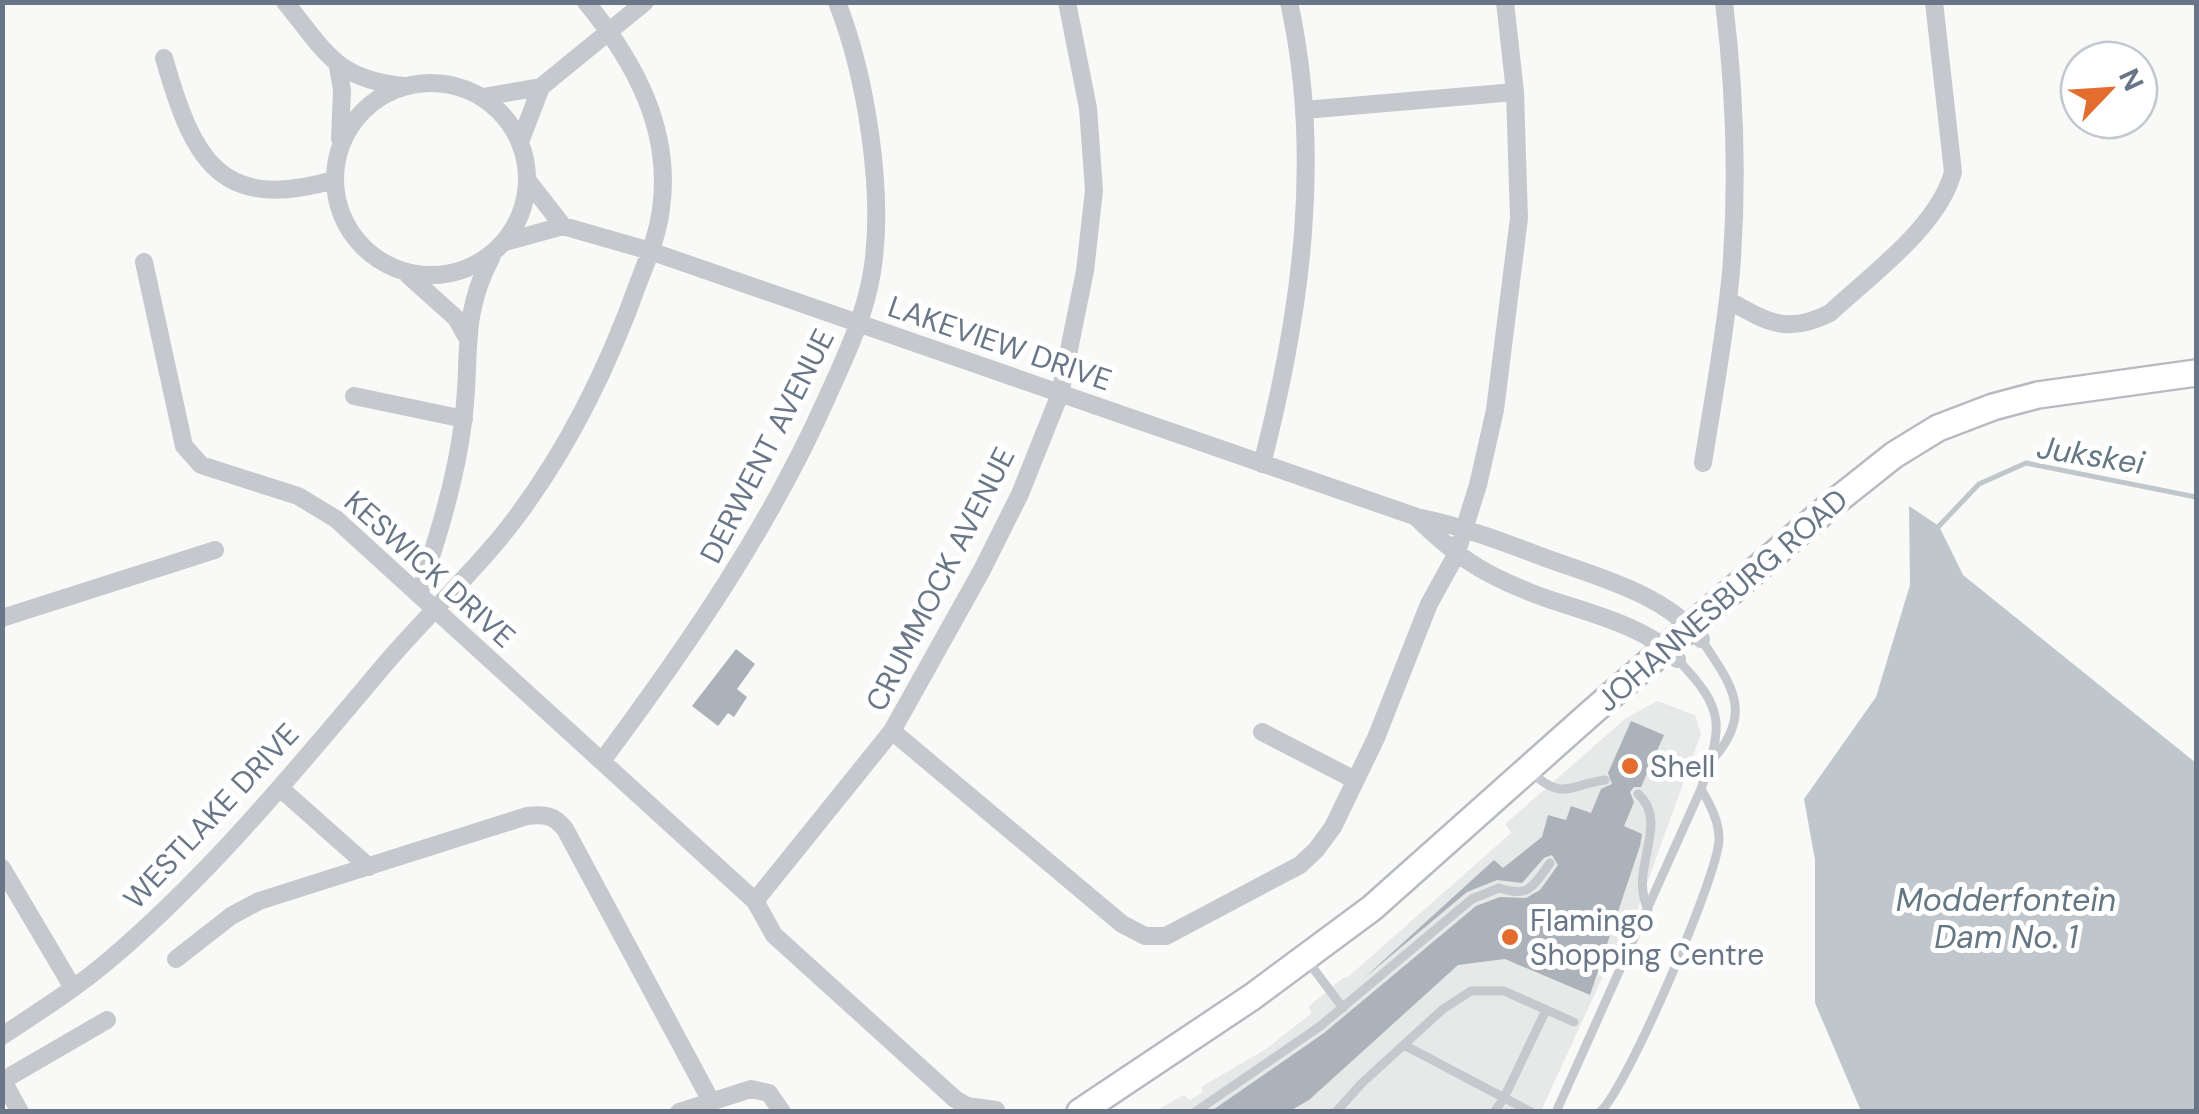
<svg xmlns="http://www.w3.org/2000/svg" width="2199" height="1114" font-family="'DM Sans',sans-serif">
	<style>
		.built { fill: #e7e8e8 }
		.water { fill: #bfc7cd }
		.lines { fill: none; stroke-linecap: round; stroke-linejoin: round }
		.stream { stroke: #bfc7cd; stroke-width: 5 }
		.building { fill: #abb2b9 }
		.secondary-casing { stroke: #b7bbc1; stroke-width: 30 }
		.lane { stroke: #c5c8cc; stroke-width: 9 }
		.street { stroke: #c5c8cc; stroke-width: 18 }
		.secondary { stroke: #fff; stroke-width: 25 }
		.poi-dot { fill: #e26d2e; stroke: #fff; stroke-width: 4 }
		.labels { text-anchor: middle; dominant-baseline: central; stroke-width: 10; stroke-linejoin: round; paint-order: stroke }
		.street-label { font-size: 30px; fill: #687687; stroke: #fff }
		.poi-label { font-size: 30px; fill: #687687; stroke: #fff; text-anchor: start }
		.water-label { font-size: 32px; font-style: italic; fill: #647783; stroke: #fff }
	</style>
	<rect width="100%" height="100%" fill="#f9f9f7"/>
	<path class="built" d="M1657,701L1695,715L1701,734L1631,928L1626,926L1541,1111L1153,1112L1184,1095L1190,1100L1203,1092L1201,1087L1266,1049L1312,1013L1308,1007L1343,978L1348,977L1511,833L1505,824L1625,719Z"/>
	<path class="water" d="M1909,506L1939,526L1963,575L2196,763V1111H1861L1815,1003V860L1804,799L1876,697L1910,585Z"/>
	<g class="lines">
		<path class="stream" d="M1939,526L1979,484L2026,463L2196,497"/>
	</g>
	<path class="building" d="M736,649L755,664L737,689L747,697L734,717L728,713L718,726L692,706Z
		M1631,721L1664,735L1641,787H1634L1630,792L1634,802L1624,826L1642,834L1640,846L1590,995L1505,959L1458,965L1309,1100L1288,1112H1210L1324,1033L1476,906L1500,897L1526,898L1540,890L1558,865L1552,855L1544,858L1522,883L1497,880L1467,892L1362,980L1494,860L1503,868L1542,837L1548,815L1566,820L1571,806L1591,813L1601,789L1612,784L1608,773Z"/>
	<g class="lines">
		<defs>
			<path id="secondary" d="M1080,1112L1252,997L1372,908L1591,713L1831,505L1894,455L1938,428L1993,407L2038,395L2196,373"/>
		</defs>
		<use href="#secondary" class="secondary-casing"/>
		<path class="lane" d="M1701,639C1731,684 1755,713 1712,760
			M1530,771C1563,802 1568,785 1605,780
			M1638,794C1671,823 1628,869 1648,909
			M1307,960L1343,1008
			M1404,1045L1531,1112
			M1195,1112L1319,1027L1472,899L1499,888C1530,898 1533,886 1550,863
			M1336,1112L1362,1083L1443,1009L1471,991H1504L1574,1022
			M1494,1112L1504,1098L1546,1010
			M1556,1112L1701,789C1723,725 1726,710 1677,659
			M1600,1112C1626,1090 1719,874 1719,839C1719,821 1710,804 1701,789"/>
		<path class="street" d="M285,2C326,52 335,79 404,86
			M164,58C193,159 219,213 334,180
			M338,67L342,90L340,139
			M335 179a96 96 0 1 1 192 0a96 96 0 1 1-192 0Z
			M483,97L541,87L645,2
			M1304,110L1515,92
			M520,142L541,87
			M528,181L563,226
			M505,242L563,226L650,251L1417,517C1461,526 1501,541 1543,557C1597,577 1663,593 1701,639
			M144,262L184,446L201,465L298,496L336,519L755,901L774,935L955,1099L967,1106L996,1110
			M408,275L456,318L466,336
			M1728,300C1767,322 1787,335 1830,313C1871,275 1939,226 1953,172L1934,2
			M354,396L464,419
			M1703,463C1713,400 1725,336 1731,272C1738,182 1735,92 1724,2
			M1262,464C1301,314 1323,156 1289,2
			M1417,518C1454,554 1479,572 1527,591C1573,610 1643,622 1677,659
			M419,595C437,539 456,480 463,422C472,357 459,318 492,256
			M2,618L215,550
			M892,731L1122,924L1145,936H1166L1300,865L1316,850L1333,827L1376,738L1429,604L1456,555L1478,485L1495,410L1519,218L1515,92L1505,2
			M1262,732L1355,780
			M602,761C689,644 770,527 829,393C847,353 865,315 872,272C885,193 866,76 837,2
			M280,788L369,867
			M2,868L73,988
			M755,901L892,731L982,570L1020,494L1060,394L1085,271L1094,190L1088,108L1067,2
			M176,959L231,916L259,901L527,816C545,814 554,815 565,829L711,1101
			M2,1036C38,1012 75,989 108,961C211,874 299,766 386,663C425,617 471,575 508,528C565,455 608,368 639,281C648,258 658,234 661,209C672,130 635,62 586,2
			M2,1079L20,1112
			M2,1081L107,1020
			M679,1112L751,1089L769,1093L782,1112"/>
		<use href="#secondary" class="secondary"/>
	</g>
	<g class="poi-dot">
		<circle cx="1630" cy="766" r="10"/>
		<circle cx="1510" cy="937" r="10"/>
	</g>
	<g class="labels">
		<g class="street-label">
			<text transform="translate(1000 343) rotate(19)">LAKEVIEW DRIVE</text>
			<text transform="translate(767 446) rotate(-63)">DERWENT AVENUE</text>
			<text transform="translate(430 569) rotate(42)">KESWICK DRIVE</text>
			<text transform="translate(940 579) rotate(-63)">CRUMMOCK AVENUE</text>
			<text transform="translate(1722 600) rotate(-41)">JOHANNESBURG ROAD</text>
			<text transform="translate(211 816) rotate(-47)">WESTLAKE DRIVE</text>
		</g>
		<g class="poi-label">
			<text x="1650" y="766">Shell</text>
			<text x="1530" y="920">Flamingo<tspan x="1530" dy="34">Shopping Centre</tspan></text>
		</g>
		<g class="water-label">
			<text transform="translate(2091 455) rotate(9)">Jukskei</text>
			<text x="2006" y="900">Modderfontein<tspan x="2006" dy="37">Dam No. 1</tspan></text>
		</g>
	</g>
	<rect width="2199" height="1114" fill="none" stroke="#687687" stroke-width="10"/>
	<g transform="translate(2109 90) rotate(65)"><circle r="48" fill="#ffffff" stroke="#c3c8cf" stroke-width="2.5"/>
	<path d="M0-8L18 38L0 25L-18 38Z" fill="#e26d2e"/>
	<text y="-15" font-size="28" font-weight="bold" text-anchor="middle" fill="#687687">N</text>
	</g>
</svg>
